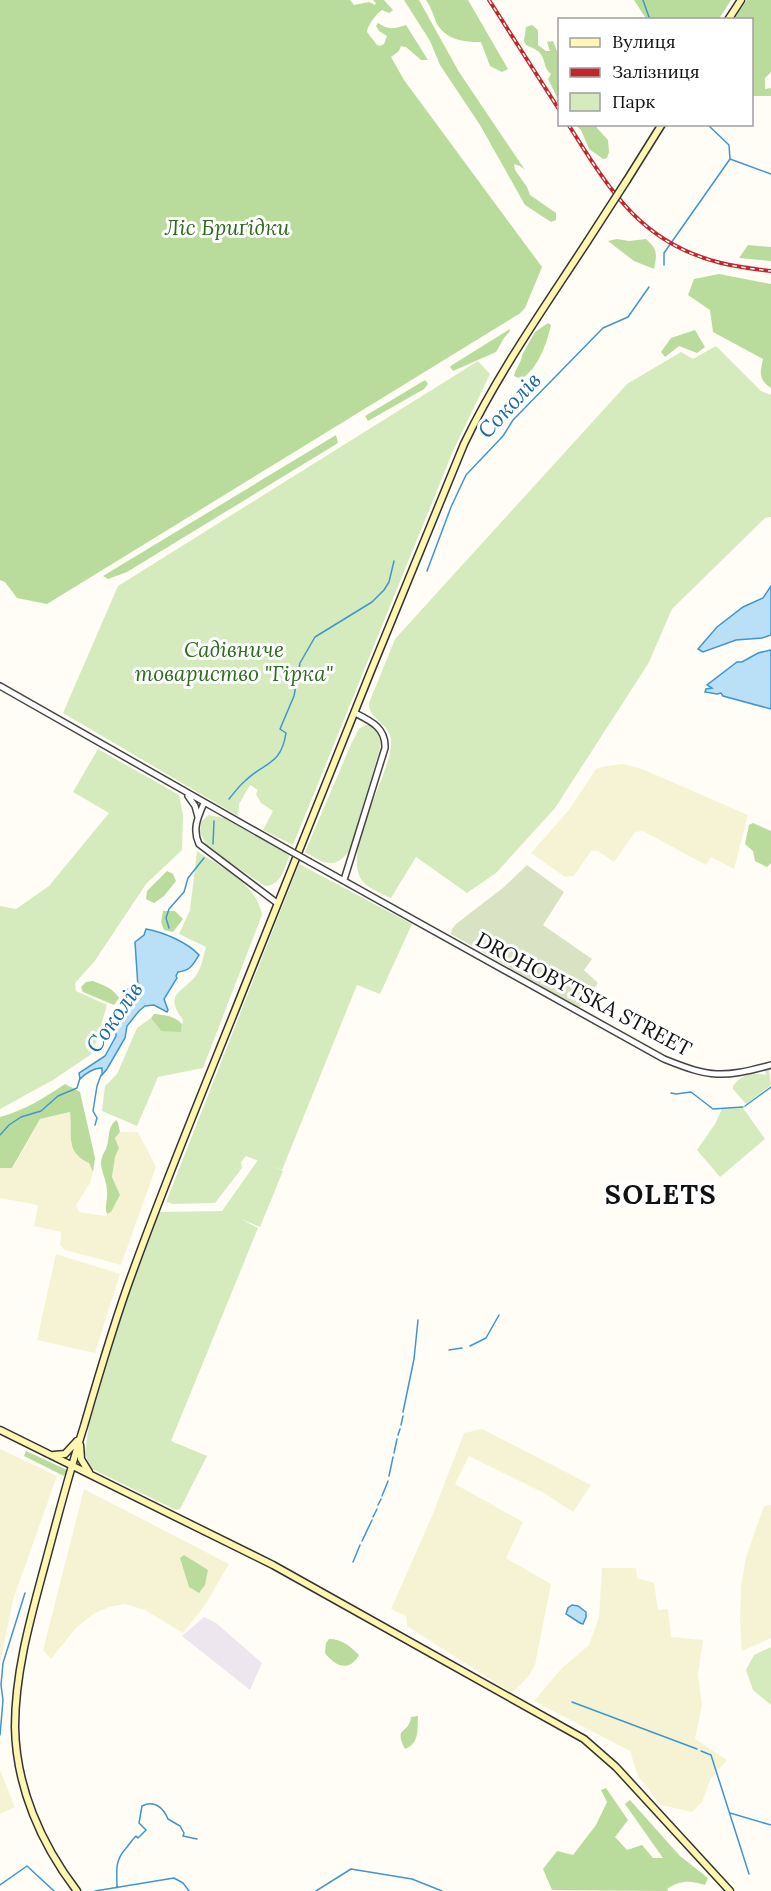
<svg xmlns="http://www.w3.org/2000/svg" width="771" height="1891" font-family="Lora,serif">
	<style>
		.industrial { fill: #eee6ef }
		.farmland { fill: #f6f3d4 }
		.green { fill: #d5ebbd }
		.forest { fill: #b9dc9c }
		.cemetery { fill: #d9e3c4 }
		.water { fill: #b9e0f7; stroke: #3f96cf; stroke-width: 1.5 }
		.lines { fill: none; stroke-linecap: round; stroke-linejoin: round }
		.stream { stroke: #3f96cf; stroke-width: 1.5 }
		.tertiary-casing { stroke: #444; stroke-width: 8 }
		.secondary-casing { stroke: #333; stroke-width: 9 }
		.tertiary { stroke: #fff; stroke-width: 5 }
		.secondary { stroke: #fff6b0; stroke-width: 6 }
		.rail-casing { stroke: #c4262e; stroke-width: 4 }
		.rail { stroke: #fff; stroke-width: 1.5; stroke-dasharray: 4.5; stroke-linecap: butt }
		.tertiary-bridge-casing { stroke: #444; stroke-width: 8; stroke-linecap: butt }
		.secondary-bridge-casing { stroke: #333; stroke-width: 9; stroke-linecap: butt }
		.tertiary-bridge { stroke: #fff; stroke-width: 5 }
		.secondary-bridge { stroke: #fff6b0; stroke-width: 6 }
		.labels { text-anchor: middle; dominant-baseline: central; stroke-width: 6; stroke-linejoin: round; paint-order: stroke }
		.park-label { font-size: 21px; font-style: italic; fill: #2f6b1f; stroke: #fff }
		.street-label { font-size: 21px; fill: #111; stroke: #fff }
		.water-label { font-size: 22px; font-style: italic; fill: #1768a6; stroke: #fff }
		.district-label { font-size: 27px; font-weight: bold; letter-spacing: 1.5px; fill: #111; stroke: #fff }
	</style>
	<rect width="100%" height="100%" fill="#fffdf5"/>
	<path class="industrial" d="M204,1617L216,1623L262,1663L250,1690L182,1636Z"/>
	<path class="farmland" d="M623,764L642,769L748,815L734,869L711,857L706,865L643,831L635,832L614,862L598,851H591L574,876L565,877L531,853L568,811L596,769L606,766Z
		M71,1112V1144L89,1163L93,1172L90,1183L76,1205L79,1212L104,1216L111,1212L120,1195L112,1177L115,1157L119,1148L115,1138L120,1132H138L156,1167L121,1265L65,1250L60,1245L61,1232L34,1226L38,1205L0,1198V1168H13L40,1119Z
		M56,1254L120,1274L95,1353L37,1340Z
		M482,1429L591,1485L573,1512L544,1493L469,1456L455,1484L523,1522L506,1558L551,1584L535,1665L528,1677L512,1693L407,1626L406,1616L391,1609L432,1516L464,1433Z
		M0,1449L57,1476L13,1600L0,1663Z
		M84,1489L229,1564L205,1605L183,1633L145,1610L125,1604L109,1607L93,1614L75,1629L51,1659L43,1650Z
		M771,1505V1638L742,1651L740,1621L741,1586L746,1557L764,1506Z
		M602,1568H636L637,1578L654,1583L658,1610L668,1609L671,1637L703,1640L698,1674L702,1705L695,1739L727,1760L711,1778L702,1802L692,1812L661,1805L638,1776L630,1751L534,1701L562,1668L589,1645L599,1617Z
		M0,1770L15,1807L0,1814Z"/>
	<path class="green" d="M716,346L761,391L771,395V517L765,518L672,609L648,664L555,808L496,873L467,893L416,857L391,898C382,894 370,889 363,882C340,853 389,778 391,745C393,723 368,721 369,703L395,639L627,384L681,352L693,359Z
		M478,361L490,374L453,451L293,845L263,830L273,811L261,803L256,794L258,790L250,785L239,804L238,816L63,713L118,586Z
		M365,725H369C379,731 381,737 380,748L350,850C334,871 324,863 305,852L352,742L359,729Z
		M98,749L179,795L183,815L182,850L146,884L94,962L75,983L76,991L107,1005L93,1053L53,1080L0,1109V906L16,909L49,886L109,813L73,792Z
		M208,815L225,818L290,854C285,867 281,886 265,886L207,847L200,832L201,822Z
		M197,851C221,867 257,884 262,915L203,1068L158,1077L137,1126L102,1111L105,1086L117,1074L137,1028L151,1018L161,1031H181L183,1020C165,995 178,995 194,978C201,971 203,957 206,947L179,934L190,910Z
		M299,864L412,924L380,994L357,985L282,1170L246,1156L241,1162L242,1168L215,1203L173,1204L166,1202Z
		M769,1070L771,1085L746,1104L733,1089V1086C742,1074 752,1072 766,1075L765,1071Z
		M743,1108L765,1139L720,1177L697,1150L715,1124L722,1109Z
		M258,1160L283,1171L260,1227L241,1219L258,1228L171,1441L207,1456L180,1509L176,1510L92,1469L89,1465L85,1453L89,1425L131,1283L152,1225L159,1212L222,1211Z
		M771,1647V1705L753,1690L746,1670L754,1655Z"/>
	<path class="forest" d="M0,0H350L354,5L369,2L375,5L376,3L373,0H384L393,10L389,13L382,10C377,13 367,26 367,32L377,45L380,46L384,44L387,36L379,31L376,26L378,23C388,30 394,29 406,25L428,60H421L406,47L401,46L399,51L391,57L404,80L542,267L525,308L519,314L47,604L17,598L5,582L0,580Z
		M404,0H419L459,72L525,170L520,166L514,164L515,170L527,187L530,195L556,213V220L551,222L525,205L480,125L440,65L430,41Z
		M426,0H468L508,69L502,72L490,66L481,42C463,42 445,40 436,22C433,14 431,7 426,0Z
		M634,0H731L719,19L647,20Z
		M747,0H771V72L765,78V89L771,88V96H752V20L734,19Z
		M532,25L538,30V45L546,51H550L547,42L553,41L559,56V101L548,79L551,74C543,68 546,59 539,52C536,49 530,47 526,45L524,41L526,27Z
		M576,125H596L597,128L608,140L609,152L607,158L603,159L589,149L581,130Z
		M617,239L629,241L646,239C658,250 657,254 654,269L634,261L608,241Z
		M748,245L771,247V261L739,258Z
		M719,274L771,284V388C758,379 760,373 763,359L713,332L710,310L688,295L694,279Z
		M548,323L551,325C547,343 538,369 521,379L514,376C515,369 522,362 522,355L535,332Z
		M510,329V331L504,338L496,352L453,371L450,367L452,365Z
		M695,330L705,347L697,353L679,346L665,357L661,352L671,338Z
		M425,380L428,384L424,389L368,421L365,416Z
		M336,435L338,443L127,572L108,579L103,576Z
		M753,823L771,831V863L767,867L755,861L753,851L745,844L749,825Z
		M167,871L173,874L176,881L164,896L154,903L146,899L147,891Z
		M163,911H175L183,919L173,932L164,930L161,922Z
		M93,981C103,985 113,988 119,998L114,1005L83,992L81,987L86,982Z
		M154,1014C166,1015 174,1016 182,1024L181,1032L161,1031L151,1018Z
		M65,1084L80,1092L95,1158L93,1172L89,1163C64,1151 73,1135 70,1112L40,1119L12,1168H0V1117C25,1110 44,1098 65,1084Z
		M116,1120L118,1123L120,1132L115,1138L119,1148L115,1157L112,1177L120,1195L111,1212L107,1214C104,1207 108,1200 107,1191C107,1182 102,1173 101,1164C101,1156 105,1152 107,1146C110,1136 107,1128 116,1120Z
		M26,1451L67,1470L64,1476L24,1456Z
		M184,1555L208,1570L205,1585L199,1593L189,1587L180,1558Z
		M329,1639C342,1639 350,1646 359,1655C349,1673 335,1666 325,1653L326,1643Z
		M418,1716C417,1730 420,1743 405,1749C393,1726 409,1735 411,1717Z
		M606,1788L628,1820L615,1837L627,1850L642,1845L653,1858H663L625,1804L630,1800L680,1856L708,1878L705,1885C691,1880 679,1880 667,1889L668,1891L552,1890L543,1869L557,1851L573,1855L596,1825L607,1802L601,1790Z"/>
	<path class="cemetery" d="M527,865L564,892L543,925L592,959L584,970L598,983L579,1008L451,934L452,929L456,924L504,887Z"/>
	<path class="water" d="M771,586V635L762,638L736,640L703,652L698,649L717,627L743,607L763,598Z
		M771,650V709L723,696L721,693L717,694L705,692L706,689L712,688L707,685L737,662H742L758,653Z
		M146,929C163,932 187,942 199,955C193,965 190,971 178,972L176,976L177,978L164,999L168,1010L167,1012L154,1005L145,1006L139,1011L127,1026L125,1038L107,1069L102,1075V1068C95,1068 85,1073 80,1079L79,1073L105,1056L116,1036L115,1026L120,1012L123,1009L126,999L125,991L130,988L135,989L138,987L135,942L144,935Z
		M572,1605L578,1606L586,1612V1617L583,1624L580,1623L566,1614L568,1608Z"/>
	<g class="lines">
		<path class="stream" d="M643,0L650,20
			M707,124L729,145L730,159L771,174
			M664,265V253L730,159
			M427,571L451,507L466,475L503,436L513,420L603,328L628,317L649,287
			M229,799C234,793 239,786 245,781C264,762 281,766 286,733L280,729L294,696L300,663L315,637L372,602L384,590L389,582L394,561
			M213,844L214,821
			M169,928L166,918L169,909L184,892L188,878L204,858
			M671,1093L676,1094L691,1092L713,1109L743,1107
			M745,1106L771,1087
			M95,1125L97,1118L93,1111L97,1086L101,1075
			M0,1135L9,1125L21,1117L41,1111L58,1096L77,1088L80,1078
			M470,1346L486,1338L499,1315
			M449,1350L462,1348
			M403,1412L414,1359L418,1320
			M401,1425L403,1416
			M398,1435L400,1429
			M394,1453L397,1439
			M389,1476L393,1457
			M382,1496L388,1481
			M378,1505L381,1499
			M373,1517L377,1509
			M362,1541L372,1520
			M353,1562L360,1545
			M572,1702L697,1749
			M0,1735L3,1700L1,1685L3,1663L25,1593
			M701,1751L711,1755L749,1874
			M730,1813L771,1825
			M0,1885L27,1866L54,1891
			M117,1888C117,1870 114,1861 127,1847C130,1843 132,1840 136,1836L138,1838L146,1830L139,1823L142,1806C154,1800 163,1807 168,1819L180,1826L184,1833L183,1836L197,1839
			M95,1891L174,1878L183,1883L189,1891
			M316,1891L351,1869L412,1879L442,1891"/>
		<defs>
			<path id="tertiary" d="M0,686L285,848
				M188,796L195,806L198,817
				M204,803C198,817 192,829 199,844L277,903
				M310,862L664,1059C711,1078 722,1078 771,1065
				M344,880L385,748C386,728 371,721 355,713"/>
			<path id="secondary" d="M728,20L741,0
				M627,180L662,124
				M0,1430L273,1565L584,1739L616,1767L730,1891
				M80,1445L81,1459L89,1472
				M54,1455L65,1454L77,1441
				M77,1891C41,1844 16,1787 15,1727C15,1673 30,1620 44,1568C57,1520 69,1473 84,1426C99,1374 114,1322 133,1271C168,1174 208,1079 246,983C317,803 390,623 464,444C498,373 544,308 587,242"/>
		</defs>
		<use href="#tertiary" class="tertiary-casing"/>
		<use href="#secondary" class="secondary-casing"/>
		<use href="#tertiary" class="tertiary"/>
		<use href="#secondary" class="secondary"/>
		<defs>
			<path id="rail" d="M489,0L560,111
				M568,124C609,189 640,243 721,263C737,267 754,269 771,271"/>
		</defs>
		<use href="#rail" class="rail-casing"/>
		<use href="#rail" class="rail"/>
		<defs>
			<path id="tertiary-bridge" d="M285,848L310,862"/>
			<path id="secondary-bridge" d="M587,242L627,180"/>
		</defs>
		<use href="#tertiary-bridge" class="tertiary-bridge-casing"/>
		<use href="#secondary-bridge" class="secondary-bridge-casing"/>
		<use href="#tertiary-bridge" class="tertiary-bridge"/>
		<use href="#secondary-bridge" class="secondary-bridge"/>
	</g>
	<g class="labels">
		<g class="park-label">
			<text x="227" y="227">Ліс Бриґідки</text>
			<text x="234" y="649">Садівниче<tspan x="234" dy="24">товариство "Гірка"</tspan></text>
		</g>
		<g class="street-label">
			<text transform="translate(584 994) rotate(28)">DROHOBYTSKA STREET</text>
		</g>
		<g class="water-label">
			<text transform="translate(509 405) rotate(-47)">Соколів</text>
			<text transform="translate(114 1017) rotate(-55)">Соколів</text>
		</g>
		<g class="district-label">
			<text x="661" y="1194">SOLETS</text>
		</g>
	</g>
	<rect x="558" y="18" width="195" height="108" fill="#ffffff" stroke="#a0a0a0" stroke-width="1.5"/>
	<rect x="570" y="38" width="30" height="9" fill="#fff6b0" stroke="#a0a0a0" stroke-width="1.5"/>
	<text x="612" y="48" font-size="18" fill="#111111">Вулиця</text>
	<rect x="570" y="68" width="30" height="9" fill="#c4262e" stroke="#a0a0a0" stroke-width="1.5"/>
	<text x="612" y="78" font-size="18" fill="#111111">Залізниця</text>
	<rect x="570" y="93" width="30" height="18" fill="#d5ebbd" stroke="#a0a0a0" stroke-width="1.5"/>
	<text x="612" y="108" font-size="18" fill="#111111">Парк</text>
</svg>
